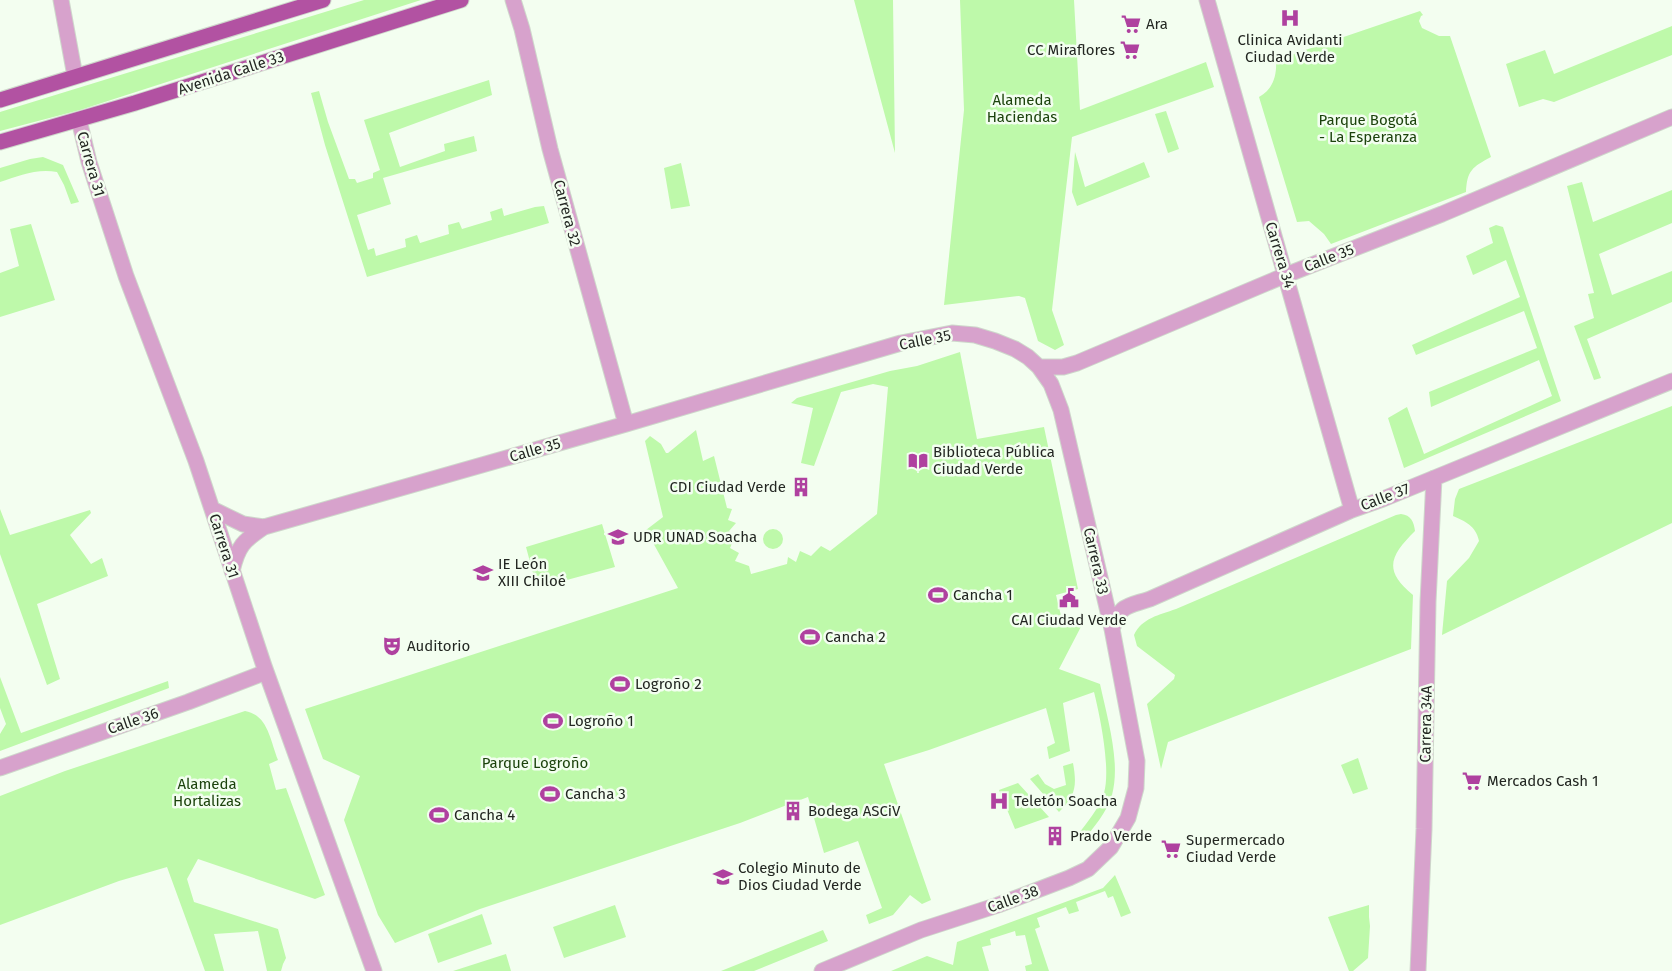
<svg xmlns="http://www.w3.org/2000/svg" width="1672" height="971" font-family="'Fira Sans',sans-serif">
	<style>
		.green { fill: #bef9aa }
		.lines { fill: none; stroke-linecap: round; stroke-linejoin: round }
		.minor-casing { stroke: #ced7cb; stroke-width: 17 }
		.major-casing { stroke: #ced7cb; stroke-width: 17 }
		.minor { stroke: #d7a2cc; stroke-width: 15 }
		.major { stroke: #b252a2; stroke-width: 15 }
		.labels { text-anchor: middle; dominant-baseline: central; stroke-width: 5; stroke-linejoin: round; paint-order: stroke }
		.poi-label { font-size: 15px; fill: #232722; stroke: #f3fef0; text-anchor: start }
		.street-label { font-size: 15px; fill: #232722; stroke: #f3fef0 }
		.park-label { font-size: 15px; fill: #1c430c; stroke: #f3fef0 }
	</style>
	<rect width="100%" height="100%" fill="#f3fef0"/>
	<path class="green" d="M364,0H421L80,110L0,131V112Z
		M854,0H893L895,153Z
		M960,0H1074L1080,110L1206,62L1214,87L1072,137L1052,310L1064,345L1055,350L1038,341L1025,298L1019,296L944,305L964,110Z
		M1420,11L1423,15L1421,16L1419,21L1422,28L1439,36H1450L1491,157C1472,167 1467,171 1466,192L1331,244L1324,234L1309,221L1297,222L1259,97C1273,89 1277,76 1276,60Z
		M1672,26V55L1554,102L1543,99L1519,107L1506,64L1545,50L1554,74Z
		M489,80L492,95L389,133L400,167L445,151L444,144L474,136L477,151L383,178L391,204L357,215L368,250L374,248L376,256L406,247L405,239L417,235L420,243L449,234L448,225L459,222L462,229L492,220L490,212L502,208L504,216L535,207L544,206L549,223L367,277L325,145L311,93L319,91L328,122L349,179H355L357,183L373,178V173L380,170L364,120Z
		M1166,111L1179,149L1168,153L1155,114Z
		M1075,152L1085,187L1144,162L1150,177L1077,206L1072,192Z
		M43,157L63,165L79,202L71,204L64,185L57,172C37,168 18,176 0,182V168L30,159Z
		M681,163L690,206L671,209L664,168Z
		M1582,182L1593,222L1672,190V223L1599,254L1612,295L1672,271V302L1587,339L1601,378L1594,380L1574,326L1594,318L1588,294L1594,293L1567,186Z
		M31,224L55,300L0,317V273L19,266L10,229Z
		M1496,225L1503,227L1561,401L1404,468L1388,418L1407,407L1424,454L1552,396L1539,360L1431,407L1429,392L1537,348L1524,311L1416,355L1412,345L1520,297L1506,260L1473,275L1466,256L1493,243L1489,228Z
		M960,352L977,439L1044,427L1078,589L1056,595L1063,624L1085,619L1059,669L1100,684C1107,717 1121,762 1112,795C1107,813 1093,827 1083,842L1077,836C1087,822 1099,809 1104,793C1111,769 1100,716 1094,692L1063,703L1070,751L1049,759L1047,747L1055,743L1046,708L929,750L884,764L931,900L922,904L910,895L893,915L869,924L866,915L882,908L858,841L824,853L808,797L740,823L480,909L395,943L378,915L344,820L360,776L323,759L305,709L678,588L646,530L663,517L645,441L650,436L661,444L666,453H668L696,430L703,461L714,456L727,508L732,509L728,520L736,523L729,531L735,537L730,548L739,553L735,561L749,566L751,574L787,564L788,557L796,562L800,551L811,556L821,546L830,551L877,514L888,387L873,384L841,392L814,466L801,463L813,408L791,403L797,398L890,371L917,366Z
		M1672,406V523L1442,635L1447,581L1469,558L1479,541C1476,526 1465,521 1453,516L1455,499L1459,489Z
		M0,509L10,535L90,510L91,513L70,535L91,564L102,558L108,576L37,604L60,679L47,685L0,554Z
		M1401,514C1411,515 1414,522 1415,531C1391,555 1382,570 1413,595L1411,649L1168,742L1161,769L1147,704L1174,679L1175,675L1137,646L1134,635C1142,618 1159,615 1176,609L1396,515Z
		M602,524L615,567L537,588L526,547Z
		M763 539a10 10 0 1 1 20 0a10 10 0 1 1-20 0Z
		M0,677L21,733L168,681L169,688L0,751V734L6,724L0,708Z
		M245,711C268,715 270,740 278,760L269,764L276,790L286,788L325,895L315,899L198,859L187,879L194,902L278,929L286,958L283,964L281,971H267L258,931L214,934L224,971H205L167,867L119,881L0,925V796L65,771Z
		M1358,758L1368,789L1353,794L1341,765Z
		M1073,763C1077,785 1076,796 1059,812L1030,779L1038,774L1045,784L1054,789L1066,785L1063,766Z
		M1018,783L1049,817L1015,829L999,790Z
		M1115,875L1131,913L1121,917L1113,896L1108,898L1105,891L1076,902L1079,911L1069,914L1066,907L1037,918L1040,927L1035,929L1049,971H1026L1025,966L1032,964L1025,935L1016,936L1015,931L990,939L991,945L982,947L989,971H891L927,956L953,965L957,942L1103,888Z
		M615,905L626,937L564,958L553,927Z
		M1369,905V917L1370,926L1368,958L1353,971H1349L1328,917Z
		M482,914L492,944L438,963L428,934Z
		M823,930L828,941L754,971H721Z
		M506,954L511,971H453Z"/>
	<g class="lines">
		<defs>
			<path id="minor" d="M61,0L75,76
				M513,0L522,29L550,149L626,424
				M1207,0L1352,510
				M79,120L89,162L126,276L196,461L264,666L374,971
				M1039,367H1063L1077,363L1286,275L1442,214L1672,117
				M212,509L243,524L264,527
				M232,571C238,546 243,541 264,527L626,424L901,343L952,333L975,335L995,341L1015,349L1028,357L1039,367L1051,384L1061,410L1112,629L1137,761L1136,788L1128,818L1111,847L1088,869L1069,878L998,905L921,930L822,971
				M1112,629C1121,604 1126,607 1150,599L1352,510L1383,499L1672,381
				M0,768L188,702L266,672
				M1418,971L1424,829L1428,602L1434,478"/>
			<path id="major" d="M0,100L323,0
				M0,142L135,103L461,0"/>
		</defs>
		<use href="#minor" class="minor-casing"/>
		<use href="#major" class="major-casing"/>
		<use href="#minor" class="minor"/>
		<use href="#major" class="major"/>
	</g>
	<defs>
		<symbol id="hospital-bare" viewBox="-9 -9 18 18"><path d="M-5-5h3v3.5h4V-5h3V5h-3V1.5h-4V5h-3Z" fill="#af419f" stroke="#f3fef0" stroke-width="2.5" paint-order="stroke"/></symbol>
		<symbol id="supermarket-bare" viewBox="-9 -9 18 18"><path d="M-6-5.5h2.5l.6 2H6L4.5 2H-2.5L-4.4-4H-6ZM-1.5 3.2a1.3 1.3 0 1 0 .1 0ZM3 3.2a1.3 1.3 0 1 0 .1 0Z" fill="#af419f" stroke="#f3fef0" stroke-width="2.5" paint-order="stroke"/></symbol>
		<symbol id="library-bare" viewBox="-9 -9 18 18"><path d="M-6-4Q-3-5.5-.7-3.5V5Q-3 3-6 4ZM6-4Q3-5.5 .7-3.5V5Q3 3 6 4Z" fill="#af419f" stroke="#f3fef0" stroke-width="2.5" paint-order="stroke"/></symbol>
		<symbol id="building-bare" viewBox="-9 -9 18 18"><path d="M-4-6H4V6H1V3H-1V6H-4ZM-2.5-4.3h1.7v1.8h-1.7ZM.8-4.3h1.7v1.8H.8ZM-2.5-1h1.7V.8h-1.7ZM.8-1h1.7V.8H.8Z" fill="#af419f" stroke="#f3fef0" stroke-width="2.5" paint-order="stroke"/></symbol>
		<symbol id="university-bare" viewBox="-9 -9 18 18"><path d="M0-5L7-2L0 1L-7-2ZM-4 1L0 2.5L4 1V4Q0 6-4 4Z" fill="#af419f" stroke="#f3fef0" stroke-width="2.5" paint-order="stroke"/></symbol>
		<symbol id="school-bare" viewBox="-9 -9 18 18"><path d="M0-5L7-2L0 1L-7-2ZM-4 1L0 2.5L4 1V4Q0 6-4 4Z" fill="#af419f" stroke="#f3fef0" stroke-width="2.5" paint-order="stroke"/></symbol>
		<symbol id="stadium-bare" viewBox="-9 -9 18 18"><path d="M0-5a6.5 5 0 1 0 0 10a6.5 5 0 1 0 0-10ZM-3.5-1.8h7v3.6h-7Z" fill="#af419f" stroke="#f3fef0" stroke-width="2.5" paint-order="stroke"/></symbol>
		<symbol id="civic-bare" viewBox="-9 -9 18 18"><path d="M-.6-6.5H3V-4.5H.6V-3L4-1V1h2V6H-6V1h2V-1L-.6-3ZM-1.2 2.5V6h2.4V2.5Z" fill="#af419f" stroke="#f3fef0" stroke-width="2.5" paint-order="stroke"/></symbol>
		<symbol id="theatre-bare" viewBox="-9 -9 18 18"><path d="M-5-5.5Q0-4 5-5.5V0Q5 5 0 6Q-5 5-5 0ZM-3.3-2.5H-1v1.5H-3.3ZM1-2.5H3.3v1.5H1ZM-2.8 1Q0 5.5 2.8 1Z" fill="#af419f" stroke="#f3fef0" stroke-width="2.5" paint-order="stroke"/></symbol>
	</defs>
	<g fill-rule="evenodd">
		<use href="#hospital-bare" x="1276" y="4" width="28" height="28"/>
		<use href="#supermarket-bare" x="1117" y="10" width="28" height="28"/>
		<use href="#supermarket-bare" x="1116" y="36" width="28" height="28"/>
		<use href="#library-bare" x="904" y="447" width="28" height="28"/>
		<use href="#building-bare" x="787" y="473" width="28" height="28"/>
		<use href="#university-bare" x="604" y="523" width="28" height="28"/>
		<use href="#school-bare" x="469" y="559" width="28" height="28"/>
		<use href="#stadium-bare" x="924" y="581" width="28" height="28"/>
		<use href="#civic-bare" x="1055" y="584" width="28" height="28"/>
		<use href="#stadium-bare" x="796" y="623" width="28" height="28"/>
		<use href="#theatre-bare" x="378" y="632" width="28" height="28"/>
		<use href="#stadium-bare" x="606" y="670" width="28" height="28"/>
		<use href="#stadium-bare" x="539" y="707" width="28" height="28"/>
		<use href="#supermarket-bare" x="1458" y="767" width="28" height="28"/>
		<use href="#stadium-bare" x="536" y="780" width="28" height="28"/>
		<use href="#hospital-bare" x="985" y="787" width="28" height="28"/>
		<use href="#building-bare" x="779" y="797" width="28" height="28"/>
		<use href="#stadium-bare" x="425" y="801" width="28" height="28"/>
		<use href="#building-bare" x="1041" y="822" width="28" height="28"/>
		<use href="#supermarket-bare" x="1157" y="835" width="28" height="28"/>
		<use href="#school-bare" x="709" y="863" width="28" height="28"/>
	</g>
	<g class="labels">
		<g class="poi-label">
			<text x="1146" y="24">Ara</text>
			<text x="1290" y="40" text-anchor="middle">Clinica Avidanti<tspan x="1290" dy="17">Ciudad Verde</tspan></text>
			<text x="1115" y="50" text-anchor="end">CC Miraflores</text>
			<text x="933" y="452">Biblioteca Pública<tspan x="933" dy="17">Ciudad Verde</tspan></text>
			<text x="786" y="487" text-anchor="end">CDI Ciudad Verde</text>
			<text x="633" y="537">UDR UNAD Soacha</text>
			<text x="498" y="564">IE León<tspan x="498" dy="17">XIII Chiloé</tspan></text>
			<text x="953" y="595">Cancha 1</text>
			<text x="1069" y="620" text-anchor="middle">CAI Ciudad Verde</text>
			<text x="825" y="637">Cancha 2</text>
			<text x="407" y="646">Auditorio</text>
			<text x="635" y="684">Logroño 2</text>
			<text x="568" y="721">Logroño 1</text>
			<text x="1487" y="781">Mercados Cash 1</text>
			<text x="565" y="794">Cancha 3</text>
			<text x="1014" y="801">Teletón Soacha</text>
			<text x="808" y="811">Bodega ASCiV</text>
			<text x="454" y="815">Cancha 4</text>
			<text x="1070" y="836">Prado Verde</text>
			<text x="1186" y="840">Supermercado<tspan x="1186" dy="17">Ciudad Verde</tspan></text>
			<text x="738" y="868">Colegio Minuto de<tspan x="738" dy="17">Dios Ciudad Verde</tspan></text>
		</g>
		<g class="street-label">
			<text transform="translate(231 73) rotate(-18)">Avenida Calle 33</text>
			<text transform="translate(91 164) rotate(74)">Carrera 31</text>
			<text transform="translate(567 213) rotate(75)">Carrera 32</text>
			<text transform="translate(1280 255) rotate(73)">Carrera 34</text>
			<text transform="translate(1329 258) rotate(-21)">Calle 35</text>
			<text transform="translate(925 340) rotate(-11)">Calle 35</text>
			<text transform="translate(535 450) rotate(-16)">Calle 35</text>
			<text transform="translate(1385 497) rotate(-21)">Calle 37</text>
			<text transform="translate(224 546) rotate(72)">Carrera 31</text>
			<text transform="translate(1096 561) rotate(77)">Carrera 33</text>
			<text transform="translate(133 721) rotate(-19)">Calle 36</text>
			<text transform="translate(1426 724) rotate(-89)">Carrera 34A</text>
			<text transform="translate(1013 899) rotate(-20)">Calle 38</text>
		</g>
		<g class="park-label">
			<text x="1022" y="100">Alameda<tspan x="1022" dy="17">Haciendas</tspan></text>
			<text x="1368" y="120">Parque Bogotá<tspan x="1368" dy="17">- La Esperanza</tspan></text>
			<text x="535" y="763">Parque Logroño</text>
			<text x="207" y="784">Alameda<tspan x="207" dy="17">Hortalizas</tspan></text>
		</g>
	</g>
</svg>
